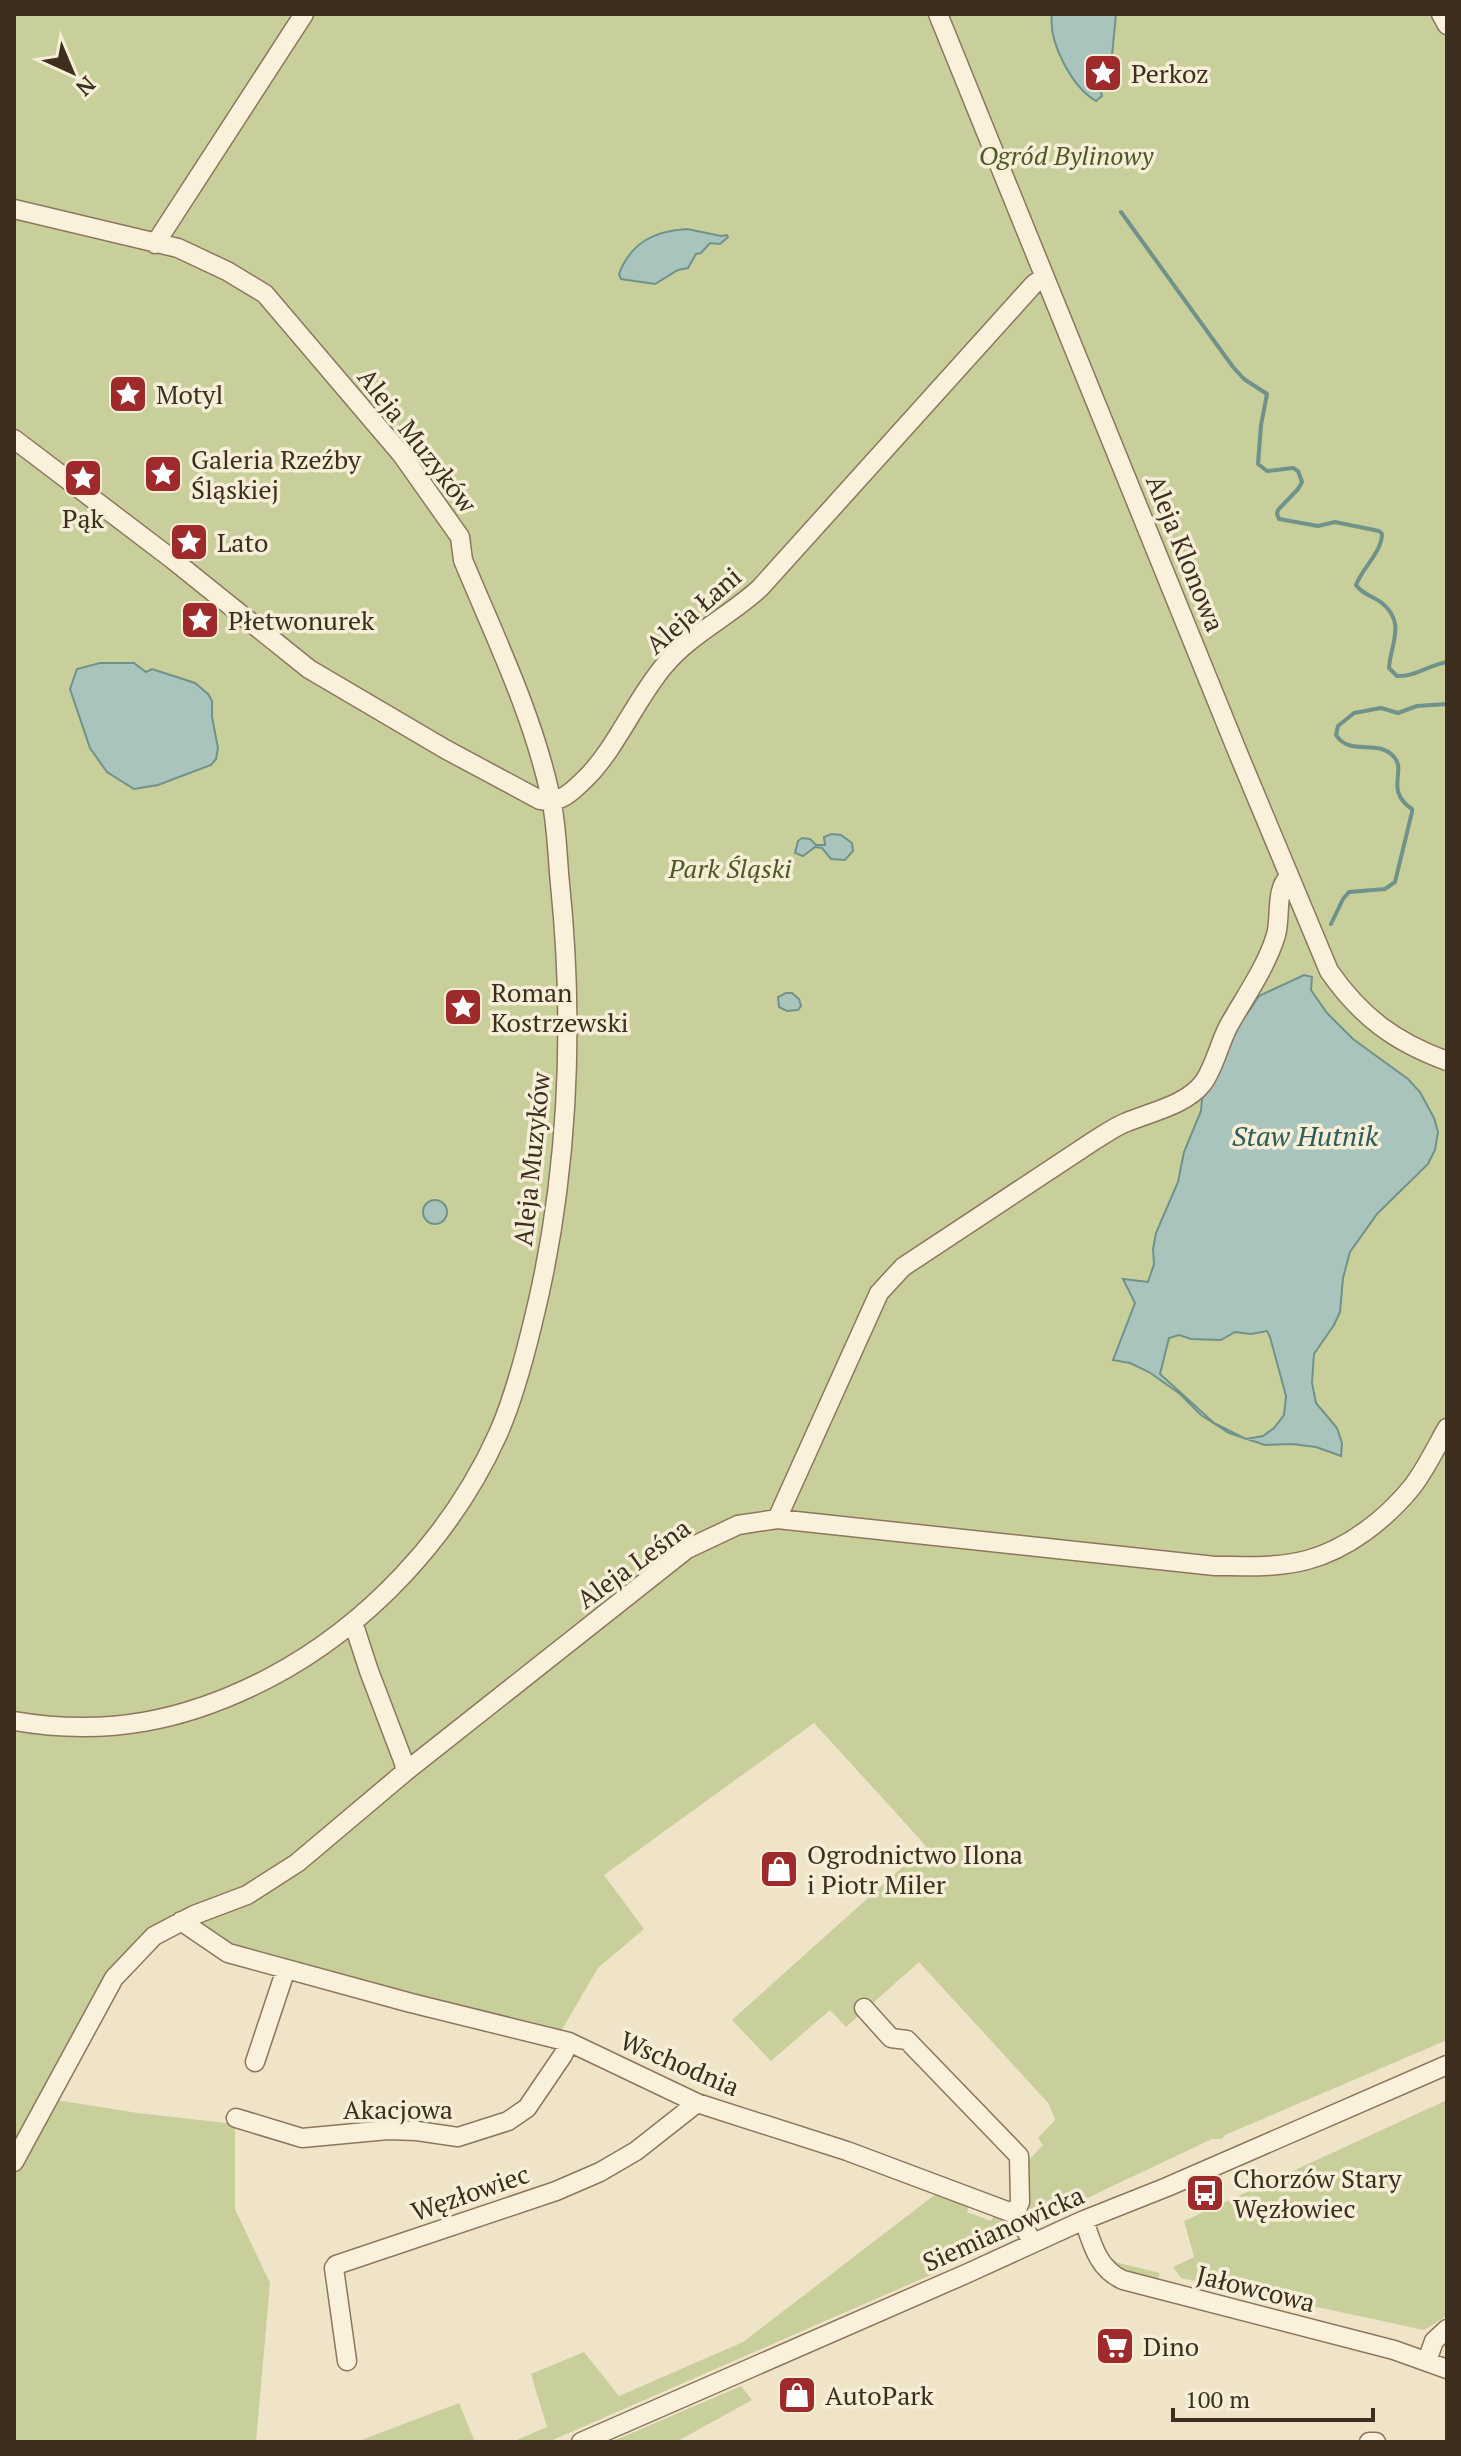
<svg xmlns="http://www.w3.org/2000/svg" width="1461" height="2456" font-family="'PT Serif',serif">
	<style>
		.green { fill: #c9cf9b }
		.water { fill: #a9c4bc; stroke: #6f938a; stroke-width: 2; fill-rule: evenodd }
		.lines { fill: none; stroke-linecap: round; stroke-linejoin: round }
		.stream { stroke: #6f938a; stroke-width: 4 }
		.minor-casing { stroke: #8d765c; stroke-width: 21 }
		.minor { stroke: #faf1dc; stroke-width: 18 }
		.labels { text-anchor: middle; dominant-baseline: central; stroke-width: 7; stroke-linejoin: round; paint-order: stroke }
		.poi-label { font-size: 26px; fill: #3d2e20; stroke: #f7eed8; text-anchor: start }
		.park-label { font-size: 26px; font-style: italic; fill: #4d5a26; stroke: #f7eed8 }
		.street-label { font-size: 26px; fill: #3d2e20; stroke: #f7eed8 }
		.water-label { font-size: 28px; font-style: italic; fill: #2f5d5a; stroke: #f7eed8 }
	</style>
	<rect width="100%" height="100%" fill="#f0e4c8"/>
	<path class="green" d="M14,14H1447V2040L1225,2135L1222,2139H1212L1045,2218L1026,2207L1025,2164L1043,2145L1038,2138L1055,2120L1049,2104L919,1962L846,2027L830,2010L771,2061L732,2020L926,1846L814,1723L604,1875L644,1929L598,1968L560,2033L232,1949L187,1917L111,1981L56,2100L138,2113L235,2124V2209L270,2283L256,2442H14Z
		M1447,2100V2316L1424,2330L1181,2278L1173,2267L1194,2257L1184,2221Z
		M941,2190L970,2202L967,2212L991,2221L996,2212L1009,2218L1007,2222L1010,2228L1008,2234L933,2274L548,2442H512L547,2427L531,2374L584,2352L619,2396L743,2342Z
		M1103,2253L1119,2263L1160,2273L1158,2279L1153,2282L1124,2273Z
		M741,2386L752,2400L676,2442H611Z
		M459,2403L475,2442H356Z"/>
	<path class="water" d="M1052,14H1116L1111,66L1100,73L1099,84L1102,96L1096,101C1072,87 1048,42 1052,14Z
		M687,229L721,236L727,235L728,237L720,244L710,243L701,253L696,254L688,268L678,270L655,284L621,279L619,274C631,242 655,231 687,229Z
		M100,663H134L146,672L152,669L158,671L195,683L208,694L212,701V717L218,748L216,759L211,765L158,785L134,789L107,772L90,748L70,689L77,669Z
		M832,834L841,835L852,843L853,851L845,860L831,859L822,848L815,847L803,856L795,853L798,841L802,838L810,839L816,845H825L824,837Z
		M1304,975L1312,977L1311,990L1327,1013L1353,1039L1408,1079L1420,1092L1434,1118L1438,1132L1435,1150L1428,1164L1377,1214L1350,1252L1343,1278L1340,1312L1334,1325L1314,1354L1312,1383L1316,1403L1337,1428L1342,1443L1341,1456L1316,1447L1292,1444L1265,1445L1229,1433L1201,1415L1180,1394L1149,1372L1130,1363L1113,1360L1135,1303L1123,1279L1148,1282L1154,1264L1153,1249L1156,1233L1178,1182L1184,1152L1201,1111L1202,1099L1236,1030L1259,996ZM1267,1331L1270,1337L1286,1396L1284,1415L1274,1428L1263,1436L1246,1439L1214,1423L1160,1374L1169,1338L1179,1335L1191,1339L1221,1340L1235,1332L1251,1334Z
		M786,993H792L799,999L801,1006L798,1010L787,1011L779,1007L778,997Z
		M423 1212a12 12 0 1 1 24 0a12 12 0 1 1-24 0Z"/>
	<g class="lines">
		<path class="stream" d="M1121,212L1233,367L1244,379L1267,394L1261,425L1258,464L1267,471L1293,468L1298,471L1302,482L1298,489L1278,510L1277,514L1279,519L1318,526L1335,522L1379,531L1382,534C1382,552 1362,568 1356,585C1363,595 1373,596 1382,603C1406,623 1391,642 1389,668L1397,676C1415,677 1429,665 1447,662
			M1331,924L1343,899L1349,892L1385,889L1395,882L1412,812V809C1384,790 1407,771 1394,757C1378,738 1350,757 1336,735L1338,726L1354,713L1381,708L1398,713L1417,706L1447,704"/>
		<defs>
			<path id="minor" d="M938,14L1238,753L1329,971C1361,1017 1395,1042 1447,1061
				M1441,14L1447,25
				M14,209L178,248L227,271L265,294L402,455L460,537L463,560C495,637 532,713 550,794C557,823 557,854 560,884C575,1030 568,1183 532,1326C523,1363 513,1400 498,1434C452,1536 368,1626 269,1678C186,1721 107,1737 14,1721
				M155,244L304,14
				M14,439L172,559L309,669L445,749L540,800C561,804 572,792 587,777C616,748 636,699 664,666C690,634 730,616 760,588L1034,284L1044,277
				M777,1519L879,1293L903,1267L1095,1140C1105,1134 1116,1126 1127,1122C1151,1112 1186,1105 1203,1083C1214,1068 1219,1045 1228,1027C1244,998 1266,968 1276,935C1281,918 1275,888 1289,877
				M353,1622L369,1671L404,1763L405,1772
				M181,1921L228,1953L411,2003L569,2042L697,2103L847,2151L1015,2214L1033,2242
				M864,2008L891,2038L907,2040L1019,2156L1020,2202L1015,2214
				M255,2062L286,1969
				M236,2118L302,2138L388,2130L417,2131L458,2137L508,2121L527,2108L563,2055L569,2042
				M14,2162L114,1978L154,1936L194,1915L247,1895L297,1863L405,1772L687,1549L738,1525L777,1519L1215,1566C1245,1566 1278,1568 1307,1560C1348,1549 1386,1519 1412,1487C1426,1469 1436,1447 1447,1428
				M1084,2220C1092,2244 1098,2269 1123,2280L1394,2350L1447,2369
				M347,2361L334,2268L336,2265L556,2191L600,2172L636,2151L697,2103
				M1427,2361L1434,2341L1447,2329
				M581,2442L968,2273L1084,2220L1167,2187L1447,2065
				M1369,2442H1376"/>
		</defs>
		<use href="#minor" class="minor-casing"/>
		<use href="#minor" class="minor"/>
	</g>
	<defs>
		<symbol id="sight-square" viewBox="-11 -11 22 22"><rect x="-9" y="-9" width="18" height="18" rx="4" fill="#9e2a2b" stroke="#f7eed8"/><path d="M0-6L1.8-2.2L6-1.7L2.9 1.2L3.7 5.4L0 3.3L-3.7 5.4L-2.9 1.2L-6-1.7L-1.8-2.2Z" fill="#fff"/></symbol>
		<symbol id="shop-square" viewBox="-11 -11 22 22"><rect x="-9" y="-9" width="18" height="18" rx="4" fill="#9e2a2b" stroke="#f7eed8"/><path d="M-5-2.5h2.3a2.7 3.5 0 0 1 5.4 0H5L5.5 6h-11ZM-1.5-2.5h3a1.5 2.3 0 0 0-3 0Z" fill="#fff"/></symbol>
		<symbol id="bus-square" viewBox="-11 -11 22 22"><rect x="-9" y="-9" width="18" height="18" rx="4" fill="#9e2a2b" stroke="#f7eed8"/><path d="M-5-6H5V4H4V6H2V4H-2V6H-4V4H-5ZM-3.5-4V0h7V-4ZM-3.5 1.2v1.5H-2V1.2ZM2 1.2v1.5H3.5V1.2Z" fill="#fff"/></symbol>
		<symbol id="supermarket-square" viewBox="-11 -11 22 22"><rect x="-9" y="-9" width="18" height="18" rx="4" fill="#9e2a2b" stroke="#f7eed8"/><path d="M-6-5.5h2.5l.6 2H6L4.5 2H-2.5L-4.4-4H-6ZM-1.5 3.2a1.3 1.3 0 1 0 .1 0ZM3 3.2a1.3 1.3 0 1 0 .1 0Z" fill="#fff"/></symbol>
	</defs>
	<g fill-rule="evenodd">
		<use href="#sight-square" x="1081" y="51" width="44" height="44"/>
		<use href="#sight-square" x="106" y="372" width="44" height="44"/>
		<use href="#sight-square" x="141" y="452" width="44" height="44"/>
		<use href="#sight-square" x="61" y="456" width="44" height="44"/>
		<use href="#sight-square" x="167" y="520" width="44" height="44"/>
		<use href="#sight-square" x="178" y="598" width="44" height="44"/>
		<use href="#sight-square" x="441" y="985" width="44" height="44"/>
		<use href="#shop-square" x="757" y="1847" width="44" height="44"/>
		<use href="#bus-square" x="1183" y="2171" width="44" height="44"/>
		<use href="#supermarket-square" x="1093" y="2324" width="44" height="44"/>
		<use href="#shop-square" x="775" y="2373" width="44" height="44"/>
	</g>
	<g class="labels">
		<g class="poi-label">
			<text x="1131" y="73">Perkoz</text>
			<text x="156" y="394">Motyl</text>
			<text x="191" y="459">Galeria Rzeźby<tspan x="191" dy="30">Śląskiej</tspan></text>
			<text x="83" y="518" text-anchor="middle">Pąk</text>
			<text x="217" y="542">Lato</text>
			<text x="228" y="620">Płetwonurek</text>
			<text x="491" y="992">Roman<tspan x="491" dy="30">Kostrzewski</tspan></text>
			<text x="807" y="1854">Ogrodnictwo Ilona<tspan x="807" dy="30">i Piotr Miler</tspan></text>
			<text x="1233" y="2178">Chorzów Stary<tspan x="1233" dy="30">Węzłowiec</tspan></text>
			<text x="1143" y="2346">Dino</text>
			<text x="825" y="2395">AutoPark</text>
		</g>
		<g class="park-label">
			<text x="1066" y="155">Ogród Bylinowy</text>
			<text x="730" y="868">Park Śląski</text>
		</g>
		<g class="street-label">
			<text transform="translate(418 440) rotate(52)">Aleja Muzyków</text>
			<text transform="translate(1186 553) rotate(68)">Aleja Klonowa</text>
			<text transform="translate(693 610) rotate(-41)">Aleja Łani</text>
			<text transform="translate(531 1159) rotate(-84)">Aleja Muzyków</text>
			<text transform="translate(633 1563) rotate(-36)">Aleja Leśna</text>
			<text transform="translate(680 2063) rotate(23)">Wschodnia</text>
			<text x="398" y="2109">Akacjowa</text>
			<text transform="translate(470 2192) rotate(-19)">Węzłowiec</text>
			<text transform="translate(1003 2228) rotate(-24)">Siemianowicka</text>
			<text transform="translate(1256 2288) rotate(14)">Jałowcowa</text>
		</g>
		<g class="water-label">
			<text x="1305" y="1135">Staw Hutnik</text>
		</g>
	</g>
	<rect width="1461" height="2456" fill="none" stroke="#3d2e20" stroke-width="32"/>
	<g transform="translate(72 72) rotate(136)" stroke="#f7eed8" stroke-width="6" paint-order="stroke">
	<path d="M0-6L14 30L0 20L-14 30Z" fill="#3d2e20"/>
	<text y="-12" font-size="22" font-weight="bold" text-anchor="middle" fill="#3d2e20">N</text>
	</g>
	<path d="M1173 2408v12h200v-12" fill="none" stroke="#3d2e20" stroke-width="4"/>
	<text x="1185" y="2408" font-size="24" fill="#3d2e20" stroke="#f7eed8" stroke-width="6" paint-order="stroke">100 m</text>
</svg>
